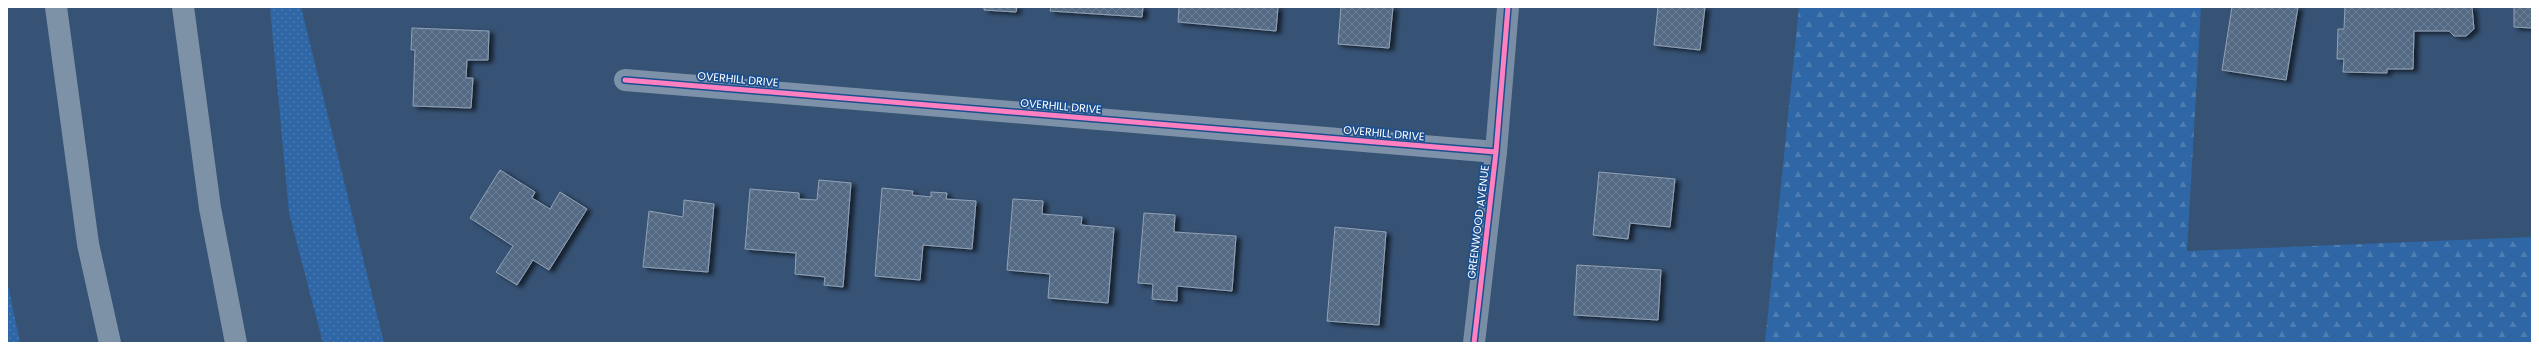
<svg xmlns="http://www.w3.org/2000/svg" width="2539" height="350" font-family="Poppins,sans-serif">
	<style>
		.grass { fill: url(#grass-dots) }
		.forest { fill: url(#forest-firs) }
		.building { fill: url(#building-cross-hatch); stroke: #92a2b6; filter: url(#shadow) }
		.lines { fill: none; stroke-linecap: round; stroke-linejoin: round }
		.street { stroke: #7d92a8; stroke-width: 22 }
		.secondary { stroke: #798da4; stroke-width: 22 }
		.highway { stroke: #7e92a7; stroke-width: 22 }
		.cycleway-casing { stroke: #1b4f8f; stroke-width: 8 }
		.cycleway { stroke: #ff80c0; stroke-width: 5 }
		.labels { text-anchor: middle; dominant-baseline: central; stroke-width: 3.5; stroke-linejoin: round; paint-order: stroke }
		.street-label { font-size: 11px; fill: #fff; stroke: #1b4f8f }
	</style>
	<defs>
		<pattern id="grass-dots" width="8" height="8" patternUnits="userSpaceOnUse"><rect width="8" height="8" fill="#2f66a5"/><path d="M2 2h.1M6 6h.1" fill="none" stroke="#4e7db2" stroke-width="1.8" stroke-linecap="round"/></pattern>
		<pattern id="forest-firs" width="22" height="20" patternUnits="userSpaceOnUse"><rect width="22" height="20" fill="#2f66a5"/><path d="M5 1l3.5 6h-7zM16 11l3.5 6h-7z" fill="#4e7db2"/></pattern>
		<pattern id="building-cross-hatch" width="8" height="8" patternUnits="userSpaceOnUse"><rect width="8" height="8" fill="#526984"/><path d="M0 0l8 8M0 8l8-8" fill="none" stroke="#6c8096"/></pattern>
		<filter id="shadow"><feDropShadow dx="4.5" dy="2.5" stdDeviation="2" flood-color="#0009"/></filter>
	</defs>
	<rect width="100%" height="100%" fill="#365274"/>
	<path class="grass" d="M270,7H301L384,343H323L289,213Z
		M7,280L20,343H7Z"/>
	<path class="forest" d="M1799,7H2201L2187,251L2532,237V343H1765Z"/>
	<path class="building" d="M984,7H1017L1016,12L984,10Z
		M1051,7H1143L1142,17L1050,11Z
		M1179,7H1278L1276,31L1178,22Z
		M1341,7H1393L1389,48L1338,44Z
		M1658,7H1705L1700,50L1654,45Z
		M2232,7H2298L2286,80L2222,70Z
		M2345,7H2472L2474,29L2466,36H2454L2449,31H2414L2413,69H2387V73L2343,72L2344,59H2337L2338,29H2344Z
		M2514,7H2532V28L2514,27Z
		M412,28L489,31L488,60H467L466,78H473L471,108L413,106L415,50H411Z
		M500,170L535,192L532,198L550,209L560,192L587,209L549,270L533,260L517,285L496,272L513,246L470,218Z
		M1599,172L1675,179L1670,227L1630,223L1628,239L1593,235Z
		M819,180L851,183L843,287L824,285L825,277L795,274L796,253L745,249L750,189L799,193V199L817,200Z
		M882,188L913,191L912,195L931,197V192L947,193L946,199L976,201L972,249L923,245L920,280L875,276Z
		M1013,199L1043,201L1042,214L1082,217L1081,225L1114,228L1108,303L1048,298L1050,274L1007,270Z
		M684,200L714,204L708,272L643,267L649,211L683,217Z
		M1144,213L1175,215L1174,232L1236,236L1232,291L1177,286V301L1152,299L1153,284L1138,283Z
		M1335,227L1386,232L1379,325L1327,321Z
		M1577,265L1661,270L1658,320L1574,315Z"/>
	<g class="lines">
		<path class="street" d="M625,80L1496,152"/>
		<path class="secondary" d="M1474,343L1496,152L1508,7"/>
		<path class="highway" d="M56,7L88,244L110,343
			M183,7L210,208L236,343"/>
		<defs>
			<path id="cycleway" d="M625,80L1496,152
				M1474,343L1496,152L1508,7"/>
		</defs>
		<use href="#cycleway" class="cycleway-casing"/>
		<use href="#cycleway" class="cycleway"/>
	</g>
	<g class="labels">
		<g class="street-label">
			<text transform="translate(738 79) rotate(5)">OVERHILL DRIVE</text>
			<text transform="translate(1061 106) rotate(5)">OVERHILL DRIVE</text>
			<text transform="translate(1384 133) rotate(5)">OVERHILL DRIVE</text>
			<text transform="translate(1478 222) rotate(-83)">GREENWOOD AVENUE</text>
		</g>
	</g>
	<rect width="2539" height="350" fill="none" stroke="#ffffff" stroke-width="16"/>
</svg>
